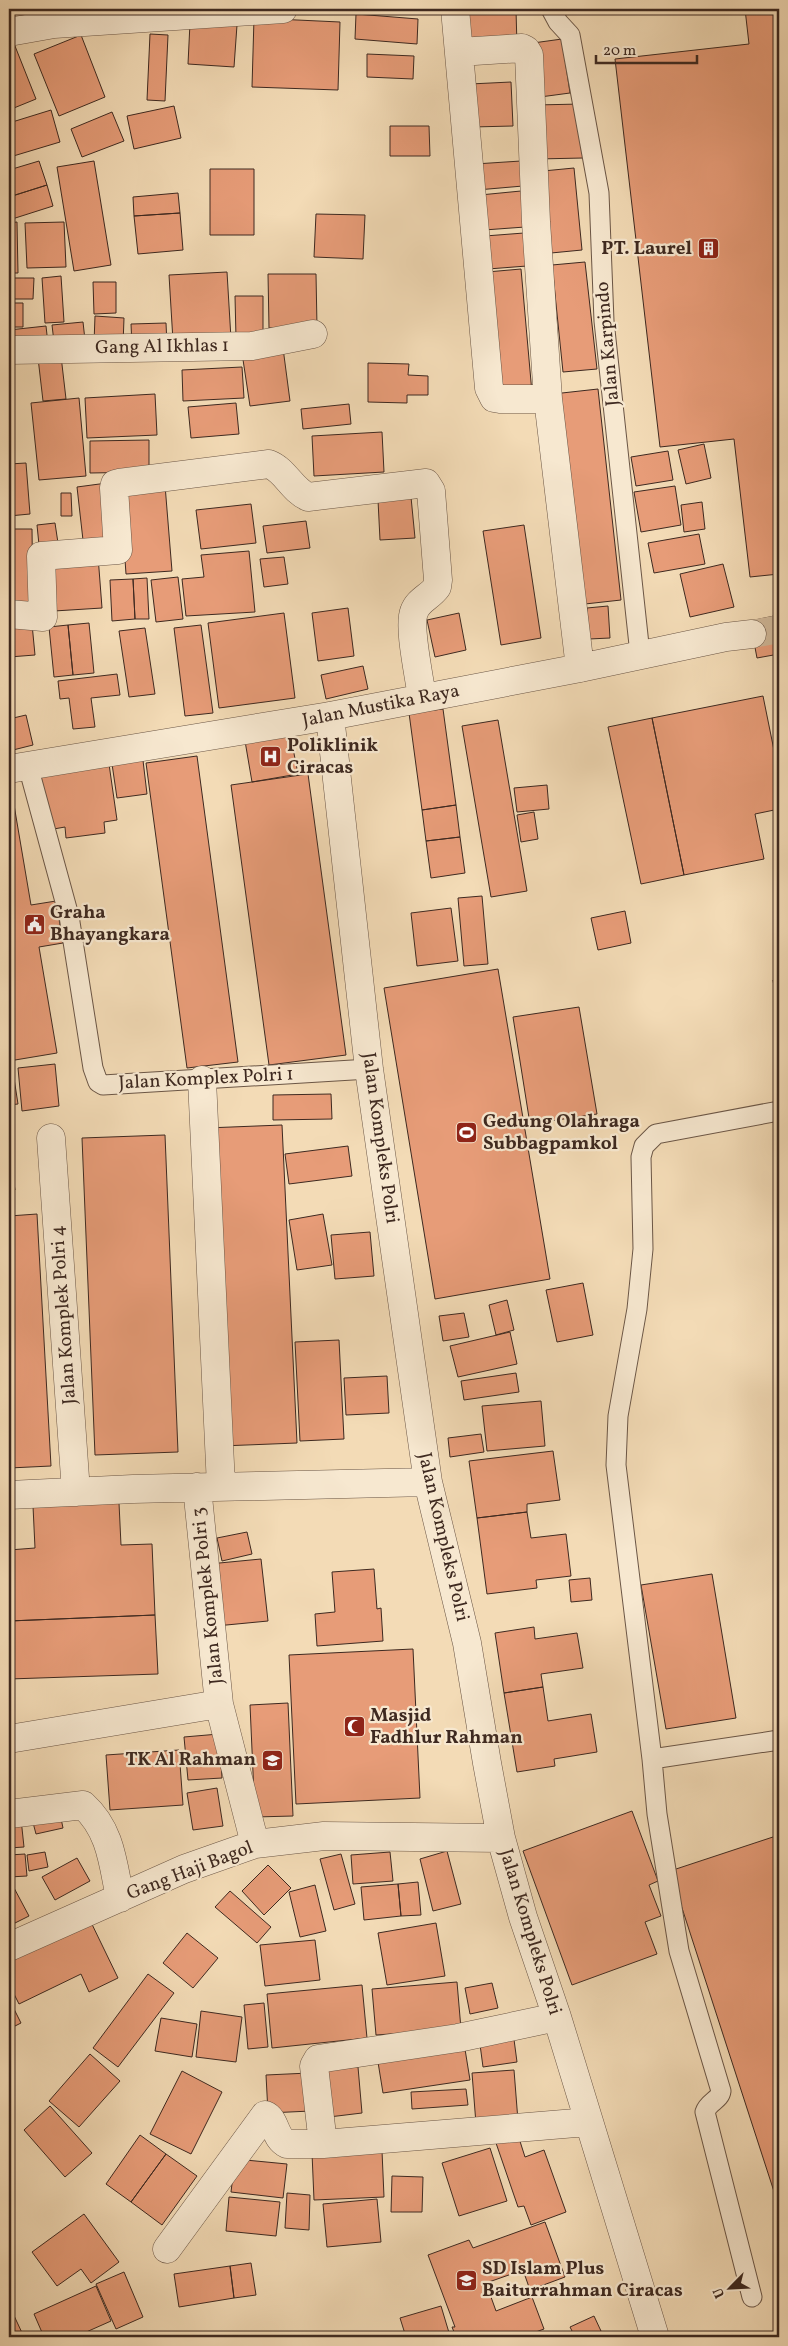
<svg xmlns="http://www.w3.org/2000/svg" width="788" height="2346" font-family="Vollkorn,serif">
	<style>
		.building { fill: #e79c78; stroke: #3e2920 }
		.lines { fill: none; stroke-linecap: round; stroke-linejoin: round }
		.minor-tunnel { stroke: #cfb798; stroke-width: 28; stroke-dasharray: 28 14; stroke-linecap: butt }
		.service-casing { stroke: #6b5646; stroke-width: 21 }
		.minor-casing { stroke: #6b5646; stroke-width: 29 }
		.service { stroke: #f7e8d0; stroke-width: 19 }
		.minor { stroke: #f7e8d0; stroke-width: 28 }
		.labels { text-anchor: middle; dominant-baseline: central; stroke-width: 4.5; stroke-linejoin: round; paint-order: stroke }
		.poi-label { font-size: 19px; font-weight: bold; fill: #3e2920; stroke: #f7e8d0; text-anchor: start }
		.street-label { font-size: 19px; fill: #3e2920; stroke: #f7e8d0 }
	</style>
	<rect width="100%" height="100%" fill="#f3dbb6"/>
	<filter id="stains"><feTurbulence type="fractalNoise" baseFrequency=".004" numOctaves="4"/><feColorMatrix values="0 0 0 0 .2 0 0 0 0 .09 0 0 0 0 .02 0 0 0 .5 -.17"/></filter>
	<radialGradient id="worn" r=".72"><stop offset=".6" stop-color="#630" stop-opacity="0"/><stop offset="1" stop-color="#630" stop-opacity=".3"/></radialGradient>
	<path class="building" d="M745,9H779V574L750,577L734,439L660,447L615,59L749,44Z
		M516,10L517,46L462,47L461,11Z
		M356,14L418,19L417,44L355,39Z
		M254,18L340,22L338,90L252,87Z
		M190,23L237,25L234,67L188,64Z
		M150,34L168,35L165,101L147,100Z
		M81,35L105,97L59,116L34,54Z
		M562,39L570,93L540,97L533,43Z
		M15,46L36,99L9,110V49Z
		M367,54L414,56L413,79L367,77Z
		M511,82L513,126L472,127L470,84Z
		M581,104L583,158L537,159L535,105Z
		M174,106L181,138L134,149L127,116Z
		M51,110L60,142L10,157L9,123Z
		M112,112L124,141L82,157L71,129Z
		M390,126H429L430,156H390Z
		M39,161L47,185L9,197V170Z
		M94,161L111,265L74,271L57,167Z
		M521,161L523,186L477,190L475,164Z
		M574,168L582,250L551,253L543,171Z
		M210,169H254V235H210Z
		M47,185L53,206L9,220V197Z
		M521,191L525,227L484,230L480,195Z
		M178,193L180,213L134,216L133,197Z
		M180,213L183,250L138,254L134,216Z
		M316,214L365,215L363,259L314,257Z
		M17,222L18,273H9V223Z
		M64,222L66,267L27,268L25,223Z
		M524,233L527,266L488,269L485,236Z
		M585,262L597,369L563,372L552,265Z
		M521,269L532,393L499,396L487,272Z
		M227,272L231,339L173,341L169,275Z
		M268,274H316L317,327L269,328Z
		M61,276L64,322L45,323L42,278Z
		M9,278H34L33,299H9Z
		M93,282H116V313L94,314Z
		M235,296H263V338H236Z
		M9,303H23V327H9Z
		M95,316L124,318L123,345L94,343Z
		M83,322L85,340L54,342L52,325Z
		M166,323L167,345L132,346L131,324Z
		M46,326L48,344L9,348V330Z
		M283,348L290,401L250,406L242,353Z
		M61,356L66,399L43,401L38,358Z
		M368,363L409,364L408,375L428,376V395H407V403L368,402Z
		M242,367L244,398L183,401L182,370Z
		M598,389L621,600L576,605L553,394Z
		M155,394L157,435L87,438L85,398Z
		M79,398L86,476L39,480L31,403Z
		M236,403L239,434L191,438L188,407Z
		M349,404L351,424L303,429L301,409Z
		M382,432L384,472L314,476L312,436Z
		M149,440V472L90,473V441Z
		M704,444L711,478L686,484L678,450Z
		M668,451L673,480L636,486L631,457Z
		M26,463L30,514L9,516V464Z
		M107,483L114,546L84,549L77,487Z
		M165,485L172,571L126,574L120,488Z
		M675,486L681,525L641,532L634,492Z
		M61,493H71L72,516H61Z
		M411,497L415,538L380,540L378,500Z
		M702,502L705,529L684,532L681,505Z
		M251,504L256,543L201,549L196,510Z
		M306,521L310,548L267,553L263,526Z
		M55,523L58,543L39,545L37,525Z
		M524,525L541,638L501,645L483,531Z
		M9,529H32L33,609H9Z
		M699,534L705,564L654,573L648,543Z
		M249,551L255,612L186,616L182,579L204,577L201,555Z
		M98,556L102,608L54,611L50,560Z
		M284,557L288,584L264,587L260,559Z
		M723,564L734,607L690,617L680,574Z
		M178,577L183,619L156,622L151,580Z
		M147,578L149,619H135L133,579Z
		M133,579L135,619L112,621L110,580Z
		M608,606L610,638L589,639L587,608Z
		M348,608L354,656L318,661L312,613Z
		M284,613L295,698L219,708L208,623Z
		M459,613L466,650L435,657L427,620Z
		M779,615V654L757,658L750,621Z
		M89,623L94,673L73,675L68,625Z
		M32,624L35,655L9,657V626Z
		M68,625L73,675L54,677L49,627Z
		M201,625L213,713L185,716L174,628Z
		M145,628L155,694L129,697L119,631Z
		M363,666L368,689L326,699L321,675Z
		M117,674L120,695L91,698L95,727L73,729L69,698L60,699L58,681Z
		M763,696L779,775V809L755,814L764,859L684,875L652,718Z
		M443,709L456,805L422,810L409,713Z
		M26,715L33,745L9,751V719Z
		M652,718L684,875L641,884L608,727Z
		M498,720L527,891L491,897L462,726Z
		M290,733L298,774L252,782L245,741Z
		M142,752L147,794L117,798L111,757Z
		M197,756L238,1062L187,1068L146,763Z
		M108,757L117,820L104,822L105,833L66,838L65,827L48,830L39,767Z
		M308,774L346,1055L269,1065L231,785Z
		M547,785L549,809L517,812L514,788Z
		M13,799L31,905L56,901L63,943L39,947L57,1053L9,1061V800Z
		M456,805L460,837L426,841L422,810Z
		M534,812L538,839L521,842L517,815Z
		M460,837L465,873L431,878L426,841Z
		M482,896L488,964L464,966L458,898Z
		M451,908L458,961L417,966L411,913Z
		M625,911L631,943L598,950L591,918Z
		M498,969L550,1279L435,1299L384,988Z
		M779,979V1021L773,980Z
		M579,1007L597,1114L530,1124L513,1017Z
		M55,1064L59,1106L22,1111L18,1068Z
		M13,1072L18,1104L9,1105V1073Z
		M331,1094L332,1119L273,1120V1095Z
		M282,1125L297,1443L221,1446L206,1128Z
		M165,1135L178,1452L95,1455L82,1138Z
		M348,1146L352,1176L289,1184L285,1154Z
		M9,1150L15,1190L9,1191Z
		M37,1214L51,1466L9,1468V1216Z
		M323,1214L332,1265L297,1270L289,1220Z
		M370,1232L374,1276L335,1279L331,1235Z
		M583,1283L593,1335L557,1342L546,1290Z
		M507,1300L514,1330L496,1335L489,1305Z
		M464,1313L469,1337L443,1341L439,1316Z
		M510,1332L517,1364L458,1377L450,1346Z
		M339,1340L344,1439L300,1441L295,1342Z
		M516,1373L519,1392L464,1400L461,1381Z
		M387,1376L389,1413L346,1415L344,1378Z
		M541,1401L545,1446L487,1451L482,1406Z
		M481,1434L484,1452L450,1457L448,1438Z
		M553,1451L560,1500L527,1504V1512L477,1518L469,1461Z
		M119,1503L121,1545L152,1544L155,1615L9,1621V1550L35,1548L33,1506Z
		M527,1512L531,1538L566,1534L571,1576L536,1580L537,1588L487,1594L477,1518Z
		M247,1532L252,1554L222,1561L217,1538Z
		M261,1559L268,1621L216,1626L209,1564Z
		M374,1569L377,1609L381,1608L383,1641L317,1646L315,1614L335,1612L332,1572Z
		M712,1574L736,1718L666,1729L641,1585Z
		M590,1578L592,1600L571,1602L569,1580Z
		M155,1615L158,1674L9,1679V1621Z
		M534,1627L535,1639L577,1633L583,1668L541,1674L543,1687L504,1693L495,1633Z
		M413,1649L420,1798L296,1804L289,1655Z
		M543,1687L548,1721L591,1714L597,1752L554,1759L555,1766L517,1772L504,1693Z
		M288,1703L293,1816L255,1817L250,1705Z
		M219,1734L222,1778L188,1780L184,1737Z
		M179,1750L183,1805L110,1810L106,1755Z
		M217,1788L223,1826L193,1830L187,1793Z
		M59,1809L63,1828L36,1834L31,1815Z
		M632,1811L658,1881L649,1885L661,1916L645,1922L657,1954L572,1985L523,1851Z
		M9,1819H21L24,1847L9,1848Z
		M779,1835V2207L670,1871Z
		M447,1851L461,1904L433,1911L420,1859Z
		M45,1852L48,1867L29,1871L27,1855Z
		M390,1852L393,1881L353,1884L351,1855Z
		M25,1854L27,1876L9,1877V1855Z
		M341,1854L355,1904L334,1910L320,1859Z
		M77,1858L90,1881L55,1900L42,1877Z
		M268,1865L291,1888L264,1915L242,1891Z
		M418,1882L421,1915L401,1916L398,1884Z
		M398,1884L401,1916L364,1920L361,1887Z
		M315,1885L326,1931L300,1937L289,1892Z
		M13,1886L29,1916L9,1926V1888Z
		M230,1891L271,1927L257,1943L215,1907Z
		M87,1914L118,1978L89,1992L81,1974L19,2004L9,1984V1952Z
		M436,1923L445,1976L387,1985L378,1933Z
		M187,1933L218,1958L193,1988L163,1963Z
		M315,1940L320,1980L265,1986L260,1945Z
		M148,1974L174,1993L118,2067L93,2048Z
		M457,1982L461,2029L376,2035L372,1989Z
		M492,1983L498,2008L470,2014L465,1988Z
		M362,1985L367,2038L272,2048L267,1994Z
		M9,1999L21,2023L9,2029Z
		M264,2003L268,2047L248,2049L244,2005Z
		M201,2011L242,2017L236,2062L196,2057Z
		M161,2018L197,2024L192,2057L155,2051Z
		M513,2032L517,2062L483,2067L479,2037Z
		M464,2043L470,2080L383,2093L377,2056Z
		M90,2054L120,2081L79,2127L49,2101Z
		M358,2067L362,2113L329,2117L324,2070Z
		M514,2070L518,2121L476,2124L472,2073Z
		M182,2071L222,2092L191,2154L150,2134Z
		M309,2073L311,2111L268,2113L266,2075Z
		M466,2089L468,2105L412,2109L411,2092Z
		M50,2106L92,2153L65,2177L24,2130Z
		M140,2135L166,2154L131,2202L106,2184Z
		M518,2135L525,2157L544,2150L566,2212L531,2225L524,2206L518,2207L496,2143Z
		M490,2148L507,2201L459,2216L442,2163Z
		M382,2151L384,2197L314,2200L312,2153Z
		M166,2154L197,2176L162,2225L131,2202Z
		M235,2159L287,2164L283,2198L231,2192Z
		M392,2176L423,2177L422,2212H391Z
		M287,2193L310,2195L309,2230L285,2228Z
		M229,2197L280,2202L276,2236L226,2231Z
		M377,2199L381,2242L327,2247L323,2204Z
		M84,2214L119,2262L91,2283L81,2269L57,2286L32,2252Z
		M545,2222L565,2277L530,2290L523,2270L486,2283L496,2311L532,2297L544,2329L522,2337H456L452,2327H455L428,2255L469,2240L473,2248Z
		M251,2263L256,2295L234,2298L230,2266Z
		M230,2266L234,2298L179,2307L174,2274Z
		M124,2272L143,2317L116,2329L96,2284Z
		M96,2286L111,2321L75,2337H44L34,2314Z
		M9,2305L24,2337H9Z
		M441,2306L450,2336L406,2337L400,2318Z
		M594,2316L601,2331L587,2337H575L570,2327Z"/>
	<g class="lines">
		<path class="minor-tunnel" d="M752,634L779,629"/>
		<defs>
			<path id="service" d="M551,9L558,22L570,35L599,193L604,321L640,654
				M28,766L69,916L93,1068L98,1082L103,1085L369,1069
				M779,1111L656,1134L644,1146L641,1157L643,1249L637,1309L618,1416L616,1465L652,1759L779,1740
				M652,1759L657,1814L679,1951L721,2091C720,2100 708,2102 705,2112L752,2297"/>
			<path id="minor" d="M455,9L489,388L494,398L500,399H548
				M9,32L54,24L283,9
				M459,52L522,48L526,50L529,55L536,222L548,399L580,668
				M9,350L252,346L313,334
				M9,614L43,617L41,556L118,550L114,488L115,484L119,483L269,464C285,470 292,490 308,497L426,483L431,491L438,580L437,587C430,597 418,600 414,612C408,627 420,680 422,698
				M330,716L369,1069L428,1482L467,1643L487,1763L501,1838L523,1917L557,2017L655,2337
				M9,769L330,716L580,668L726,637L752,634
				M202,1080L221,1486
				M51,1138L76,1492
				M197,1487L219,1704L255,1844
				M9,1495L133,1489L428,1482
				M9,1739L219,1704
				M9,1814L83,1805C111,1830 113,1864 120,1898
				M9,1947L184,1869L255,1844L324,1836L501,1838
				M323,2144L314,2066L318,2059L458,2038L557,2017
				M167,2249L265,2115C276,2119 274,2138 287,2144H323L588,2122"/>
		</defs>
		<use href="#service" class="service-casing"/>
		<use href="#minor" class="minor-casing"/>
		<use href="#service" class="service"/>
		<use href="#minor" class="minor"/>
	</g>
	<defs>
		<symbol id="building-square" viewBox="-11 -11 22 22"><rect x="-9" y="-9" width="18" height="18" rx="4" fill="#8f2418" stroke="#f7e8d0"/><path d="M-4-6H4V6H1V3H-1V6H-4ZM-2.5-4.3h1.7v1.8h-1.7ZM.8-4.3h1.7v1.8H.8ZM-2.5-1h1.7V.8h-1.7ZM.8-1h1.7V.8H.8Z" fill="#fff"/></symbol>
		<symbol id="hospital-square" viewBox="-11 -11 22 22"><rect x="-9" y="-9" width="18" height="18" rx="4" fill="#8f2418" stroke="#f7e8d0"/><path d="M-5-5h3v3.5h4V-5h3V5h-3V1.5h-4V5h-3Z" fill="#fff"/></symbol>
		<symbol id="civic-square" viewBox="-11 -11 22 22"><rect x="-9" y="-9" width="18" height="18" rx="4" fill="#8f2418" stroke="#f7e8d0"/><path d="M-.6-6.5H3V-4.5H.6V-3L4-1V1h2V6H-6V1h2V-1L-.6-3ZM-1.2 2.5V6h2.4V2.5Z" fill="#fff"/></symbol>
		<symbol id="stadium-square" viewBox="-11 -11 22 22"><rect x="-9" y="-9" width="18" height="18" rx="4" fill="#8f2418" stroke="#f7e8d0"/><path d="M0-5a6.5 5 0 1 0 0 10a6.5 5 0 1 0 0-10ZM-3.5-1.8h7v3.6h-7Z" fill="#fff"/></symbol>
		<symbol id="mosque-square" viewBox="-11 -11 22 22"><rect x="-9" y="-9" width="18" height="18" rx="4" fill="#8f2418" stroke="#f7e8d0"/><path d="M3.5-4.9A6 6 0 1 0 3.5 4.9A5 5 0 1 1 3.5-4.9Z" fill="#fff"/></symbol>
		<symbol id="school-square" viewBox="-11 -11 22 22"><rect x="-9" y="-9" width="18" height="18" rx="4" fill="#8f2418" stroke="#f7e8d0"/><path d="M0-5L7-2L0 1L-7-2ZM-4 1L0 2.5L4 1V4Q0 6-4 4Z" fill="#fff"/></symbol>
	</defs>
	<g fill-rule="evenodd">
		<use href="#building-square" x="696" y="236" width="25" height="25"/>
		<use href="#hospital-square" x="258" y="744" width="25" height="25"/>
		<use href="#civic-square" x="22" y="912" width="25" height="25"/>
		<use href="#stadium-square" x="454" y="1120" width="25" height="25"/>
		<use href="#mosque-square" x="342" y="1714" width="25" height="25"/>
		<use href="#school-square" x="260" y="1748" width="25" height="25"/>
		<use href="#school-square" x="454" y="2268" width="25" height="25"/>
	</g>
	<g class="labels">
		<g class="poi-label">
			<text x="692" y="249" text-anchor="end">PT. Laurel</text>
			<text x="287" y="746">Poliklinik<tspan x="287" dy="22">Ciracas</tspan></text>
			<text x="50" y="913">Graha<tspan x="50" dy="22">Bhayangkara</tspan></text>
			<text x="483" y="1122">Gedung Olahraga<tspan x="483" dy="22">Subbagpamkol</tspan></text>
			<text x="370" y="1716">Masjid<tspan x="370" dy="22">Fadhlur Rahman</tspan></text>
			<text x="256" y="1760" text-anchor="end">TK Al Rahman</text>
			<text x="482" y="2269">SD Islam Plus<tspan x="482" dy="22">Baiturrahman Ciracas</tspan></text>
		</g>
		<g class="street-label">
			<text transform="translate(608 344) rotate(-95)">Jalan Karpindo</text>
			<text transform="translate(162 347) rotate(-1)">Gang Al Ikhlas 1</text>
			<text transform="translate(381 706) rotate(-11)">Jalan Mustika Raya</text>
			<text transform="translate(206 1079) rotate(-3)">Jalan Komplex Polri 1</text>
			<text transform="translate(380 1138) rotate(82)">Jalan Kompleks Polri</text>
			<text transform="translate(64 1315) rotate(-94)">Jalan Komplek Polri 4</text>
			<text transform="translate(443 1537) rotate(77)">Jalan Kompleks Polri</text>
			<text transform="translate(208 1596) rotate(-96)">Jalan Komplek Polri 3</text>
			<text transform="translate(190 1871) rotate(-21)">Gang Haji Bagol</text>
			<text transform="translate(530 1932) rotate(73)">Jalan Kompleks Polri</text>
		</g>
	</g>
	<rect width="788" height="2346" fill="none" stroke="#f3dbb6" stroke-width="30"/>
	<rect x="10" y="10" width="768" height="2326" fill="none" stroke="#3e2920" stroke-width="2.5"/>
	<rect x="15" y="15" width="758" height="2316" fill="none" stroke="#3e2920"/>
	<g transform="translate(730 2288) rotate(246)" stroke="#f7e8d0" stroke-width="4" paint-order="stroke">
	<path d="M0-4L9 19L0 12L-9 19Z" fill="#3e2920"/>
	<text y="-8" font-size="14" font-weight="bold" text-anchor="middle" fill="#3e2920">U</text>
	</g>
	<path d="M596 55v8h101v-8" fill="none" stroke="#3e2920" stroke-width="2.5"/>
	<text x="603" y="55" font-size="15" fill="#3e2920" stroke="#f7e8d0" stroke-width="4" paint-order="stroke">20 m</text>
	<rect width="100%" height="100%" filter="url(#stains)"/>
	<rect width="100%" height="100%" fill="url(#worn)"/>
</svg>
